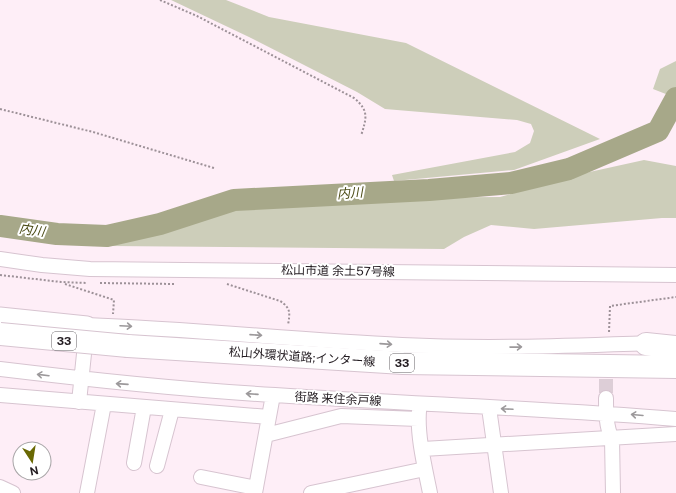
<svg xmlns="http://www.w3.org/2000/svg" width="676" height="493" font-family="'Public Sans','Noto Sans JP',sans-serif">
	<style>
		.green { fill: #cdceba }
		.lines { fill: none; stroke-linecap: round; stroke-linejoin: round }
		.river { stroke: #a7a889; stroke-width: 22 }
		.minor-tunnel { stroke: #ddced7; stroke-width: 14; stroke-dasharray: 14 7; stroke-linecap: butt }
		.minor-casing { stroke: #d7c4d0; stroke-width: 16 }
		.tertiary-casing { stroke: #d7c4d0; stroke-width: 19 }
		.motorway-casing { stroke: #d7c4d0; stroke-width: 24 }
		.path { stroke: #9d9198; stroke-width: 2; stroke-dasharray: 2 2; stroke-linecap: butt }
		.minor { stroke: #fff; stroke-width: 14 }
		.tertiary { stroke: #fff; stroke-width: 17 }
		.motorway { stroke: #fff; stroke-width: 22 }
		.motorway-bridge-casing { stroke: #d7c4d0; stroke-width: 24; stroke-linecap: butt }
		.motorway-bridge { stroke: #fff; stroke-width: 22 }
		.oneway { stroke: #9c999b }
		.labels { text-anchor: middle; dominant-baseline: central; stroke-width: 4; stroke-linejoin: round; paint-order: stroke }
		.shield { fill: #fff; stroke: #656064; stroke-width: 1 }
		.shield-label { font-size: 11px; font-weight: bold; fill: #231c21 }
		.street-label { font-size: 12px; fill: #231c21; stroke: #fff }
		.water-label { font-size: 13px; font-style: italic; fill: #4a4a14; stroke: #fff }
	</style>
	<rect width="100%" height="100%" fill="#feeef7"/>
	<path class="green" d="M171,0H226L269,17L406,43L600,139L514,170L394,181L392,175L515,152L530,143L534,131L531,124L517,120L385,109L357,92L249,37Z
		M676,61V98L653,89L660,69Z
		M644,160L676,166V218H662L534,229L491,225L464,237L444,249L109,246L207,218L237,205L371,198L500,197L585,173Z"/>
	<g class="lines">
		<path class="river" d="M0,226L57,234L107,236L160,224L234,200L429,190L511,183L569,169L658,131L676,98"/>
		<path class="minor-tunnel" d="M606,358V398"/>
		<defs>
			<path id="minor" d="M0,259L42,265L90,269L676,275
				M0,369C91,380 183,390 275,395C408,404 542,408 676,419
				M0,395L269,417
				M606,398C606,411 606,427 612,439L613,493
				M79,402L87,325C192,329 297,340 402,345C485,349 569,346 653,343
				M489,408L501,493
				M419,411C417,436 425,468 430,493
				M266,435L341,416L418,419
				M423,449L676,434
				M134,463L144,407
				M157,466L172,410
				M201,477L256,488
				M0,487L13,493
				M87,493L104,404
				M255,493L273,395
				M311,493L425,469"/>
			<path id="tertiary" d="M0,316L87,325"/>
			<path id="motorway" d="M646,344L676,347
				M128,346L403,363L676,367"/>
		</defs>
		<use href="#minor" class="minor-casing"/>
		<use href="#tertiary" class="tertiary-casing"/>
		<use href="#motorway" class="motorway-casing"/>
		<path class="path" d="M160,0L197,16L354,98C370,111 366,119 361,136
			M0,109L93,132L214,168
			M0,275L61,282L87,283
			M100,283L175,284
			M65,284L114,300L113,314
			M227,284L280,301C291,308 290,313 288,325
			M609,332L610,306L676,297"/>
		<use href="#minor" class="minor"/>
		<use href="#tertiary" class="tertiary"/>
		<use href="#motorway" class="motorway"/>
		<defs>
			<path id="motorway-bridge" d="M0,334L128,346"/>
		</defs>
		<use href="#motorway-bridge" class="motorway-bridge-casing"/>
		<use href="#motorway-bridge" class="motorway-bridge"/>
	</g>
	<defs><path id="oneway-shaft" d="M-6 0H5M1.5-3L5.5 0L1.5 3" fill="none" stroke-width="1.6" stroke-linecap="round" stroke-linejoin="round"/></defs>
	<g class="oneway">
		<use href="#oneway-shaft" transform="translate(126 326) rotate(3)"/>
		<use href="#oneway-shaft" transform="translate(256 335) rotate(4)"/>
		<use href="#oneway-shaft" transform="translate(386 344) rotate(4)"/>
		<use href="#oneway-shaft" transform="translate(516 347) rotate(-1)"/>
		<use href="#oneway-shaft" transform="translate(43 375) rotate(-173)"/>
		<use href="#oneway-shaft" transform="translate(122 384) rotate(-176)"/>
		<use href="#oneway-shaft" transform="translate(252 394) rotate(-176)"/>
		<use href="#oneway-shaft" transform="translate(507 409) rotate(-177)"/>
		<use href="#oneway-shaft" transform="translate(637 415) rotate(-175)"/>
	</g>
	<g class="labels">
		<g class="shield">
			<rect x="52" y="332" width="24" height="18" rx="3"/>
			<rect x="390" y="354" width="24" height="18" rx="3"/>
		</g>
		<g class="shield-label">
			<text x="64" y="341">33</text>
			<text x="402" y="363">33</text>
		</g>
		<g class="street-label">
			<text transform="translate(338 271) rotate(1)">松山市道 余土57号線</text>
			<text transform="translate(302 357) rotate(4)">松山外環状道路;インター線</text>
			<text transform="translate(338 399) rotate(3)">街路 来住余戸線</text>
		</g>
		<g class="water-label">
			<text transform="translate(350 193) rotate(-4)">内川</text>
			<text transform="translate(32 230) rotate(8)">内川</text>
		</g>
	</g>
	<g transform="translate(32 461) rotate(168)"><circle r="19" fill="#ffffff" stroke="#a7a4a6"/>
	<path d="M0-3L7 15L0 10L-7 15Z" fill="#696803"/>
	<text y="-6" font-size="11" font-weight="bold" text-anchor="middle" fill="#231c21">N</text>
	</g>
</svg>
